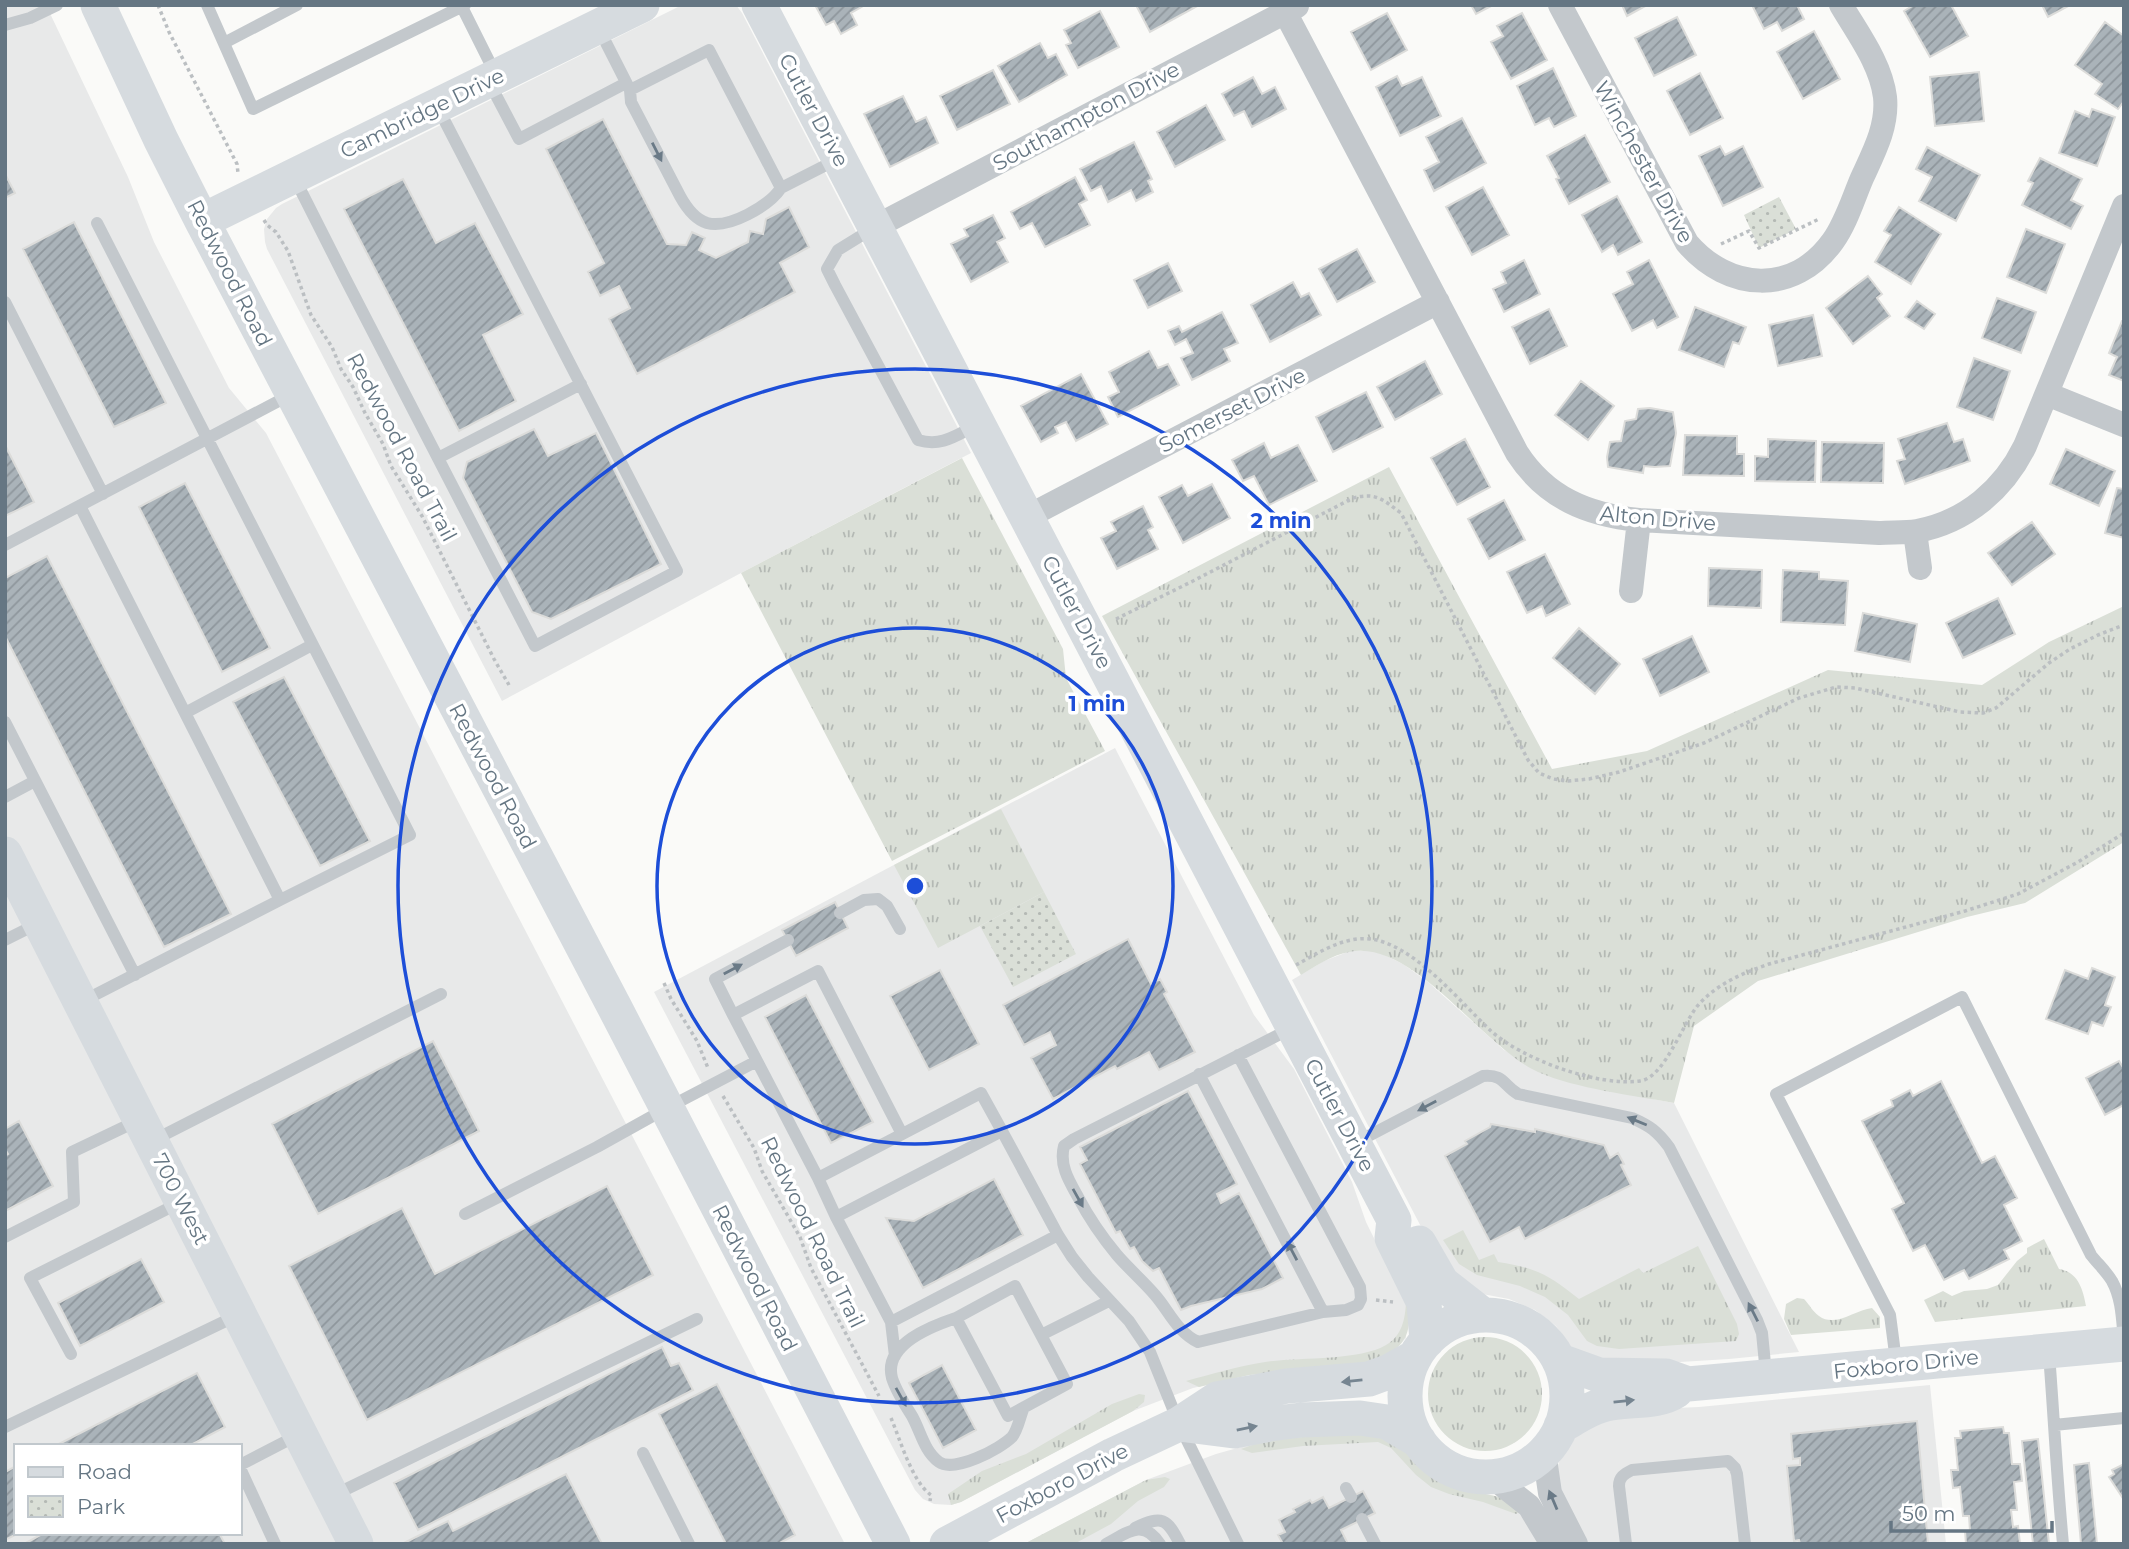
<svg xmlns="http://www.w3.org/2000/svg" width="2129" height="1549" font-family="Montserrat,sans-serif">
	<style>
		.built { fill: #e8e9e9; fill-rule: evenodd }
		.grass { fill: url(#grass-tufts) }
		.park { fill: url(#park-dots) }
		.building { fill: url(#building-hatch); stroke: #dcdcda; stroke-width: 2 }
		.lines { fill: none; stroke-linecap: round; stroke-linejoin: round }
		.path { stroke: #bbbfc2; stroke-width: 3.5; stroke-dasharray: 3.5 3.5; stroke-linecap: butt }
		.lane { stroke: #c3c8cc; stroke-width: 12 }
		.street { stroke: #c3c8cc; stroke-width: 24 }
		.secondary { stroke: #d6dbdf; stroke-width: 35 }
		.oneway { fill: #6a7a87 }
		.oneway2 { fill: #768591 }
		.ring { fill: none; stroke: #1d4ed8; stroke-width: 3.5 }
		.labels { text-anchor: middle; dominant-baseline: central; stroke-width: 7; stroke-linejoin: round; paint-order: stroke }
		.street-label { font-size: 21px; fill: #657683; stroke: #fff }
		.centre { fill: #1d4ed8; stroke: #fff; stroke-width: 3.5 }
		.ring-label { font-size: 21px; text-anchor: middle; font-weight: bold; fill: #1d4ed8; stroke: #fff; stroke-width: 7; stroke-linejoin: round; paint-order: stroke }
	</style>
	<defs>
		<pattern id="grass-tufts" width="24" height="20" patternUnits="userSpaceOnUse" patternTransform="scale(1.75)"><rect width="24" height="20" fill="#dadfd7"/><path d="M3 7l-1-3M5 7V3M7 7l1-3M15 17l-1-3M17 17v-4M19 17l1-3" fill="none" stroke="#b4b9b4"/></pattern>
		<pattern id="park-dots" width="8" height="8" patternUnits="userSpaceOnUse" patternTransform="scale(1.75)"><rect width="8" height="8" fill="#dadfd7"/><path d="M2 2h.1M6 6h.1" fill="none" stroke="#b4b9b4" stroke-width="1.8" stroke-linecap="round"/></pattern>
		<pattern id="building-hatch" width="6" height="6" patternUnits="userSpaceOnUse" patternTransform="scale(1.75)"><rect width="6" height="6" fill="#aab3b9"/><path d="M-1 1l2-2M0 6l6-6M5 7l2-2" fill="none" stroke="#8e969c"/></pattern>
	</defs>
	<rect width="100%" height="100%" fill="#fafaf8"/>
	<path class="built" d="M5,5H46L128,177L154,242L229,388L266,433L845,1544H5ZM16,1446H240V1533H16Z
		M682,5H736L742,13L971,453L741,573L502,701L267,249L265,242L264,229L267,219L276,208L282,204Z
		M1115,748L1254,1015L1294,1069L1352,1182L1366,1222L1406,1303V1338L1389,1355L1249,1375L1193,1388L1133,1411L961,1502L951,1505L934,1504L923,1499L915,1490L654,992Z
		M1350,951H1376L1403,964L1428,982L1504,1050L1585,1086L1674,1103L1799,1352L1729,1359L1631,1365L1574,1351L1556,1326L1535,1310L1509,1299L1477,1293L1440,1263L1292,980L1324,961Z
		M1930,1385L1946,1544H1586L1566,1504L1555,1473L1563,1452L1581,1428L1652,1409L1699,1407Z
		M1372,1431L1443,1482L1463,1489L1499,1497L1513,1505L1541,1544H1024L1146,1480L1216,1454L1266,1440Z"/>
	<path class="grass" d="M962,458L1063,649L1066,678L1105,751L892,861L741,573Z
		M1389,467L1552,769L1647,751L1828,670L1982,685L2049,642L2124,606V842L2025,903L1967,917L1758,981L1694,1026L1674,1103C1632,1095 1577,1089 1538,1072C1482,1047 1413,938 1349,952C1332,955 1316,966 1301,975L1102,616Z
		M1001,809L1044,892L938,948L894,865Z
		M1463,1230L1479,1260L1494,1254L1498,1262C1537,1268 1549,1275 1579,1299L1639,1268L1643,1273L1698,1246L1737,1324L1739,1334L1736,1341L1619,1349L1597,1346L1587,1341L1568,1315L1545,1297L1520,1286L1477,1275L1459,1264L1443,1240Z
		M2044,1239L2059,1269C2078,1272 2083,1289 2086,1306L1935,1322L1924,1300L1943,1291L1952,1296L1964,1291L1987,1289L1998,1285L2017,1261L2027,1253V1248Z
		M1797,1298L1804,1299C1809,1304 1813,1312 1819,1316C1835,1328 1855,1310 1872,1308L1880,1317V1328L1791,1335L1784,1319L1786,1304Z
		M1406,1303C1409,1309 1409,1313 1409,1320C1409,1344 1392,1353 1373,1363L1249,1375L1199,1387L1186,1381C1212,1374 1238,1366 1265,1362C1298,1357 1359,1361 1386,1345C1402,1336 1405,1319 1406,1303Z
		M1428 1394a57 57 0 1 1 114 0a57 57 0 1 1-114 0Z
		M1139,1394L1145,1395L1144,1402L1133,1411L961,1502L951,1505L948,1494L982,1471L1026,1454L1112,1404Z
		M1372,1431L1403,1447L1425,1470L1443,1482L1463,1489L1499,1497L1520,1511L1516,1514L1483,1502L1449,1494L1431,1487L1416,1475L1391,1448L1378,1442L1303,1446L1252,1453L1241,1449L1266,1440Z
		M1165,1477L1170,1479L1164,1487L1138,1501L1111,1524L1074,1544H1024L1146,1480Z"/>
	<path class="park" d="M1779,197L1796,229L1759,248L1744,215Z
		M1044,892L1076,954L1013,987L980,926Z"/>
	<path class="building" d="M815,5H865L851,13L857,25L841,34L834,21L826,25Z
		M1136,5H1199L1150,32Z
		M1471,5H1493L1476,14Z
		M1622,5H1647L1627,16Z
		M1752,5H1797L1804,19L1782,31L1777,22L1764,29Z
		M1914,5H1951L1968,36L1930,57L1904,11Z
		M2042,5H2070L2048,17Z
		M1100,11L1119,47L1078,68L1066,45L1071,43L1064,30Z
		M1387,13L1407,50L1371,70L1351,32Z
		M1522,13L1547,60L1511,79L1491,42L1503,36L1497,26Z
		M1677,17L1696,55L1654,76L1635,38Z
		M2105,22L2124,36V101L2118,109L2095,94L2102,84L2075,65Z
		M1814,31L1840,79L1803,99L1777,52Z
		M1040,43L1048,58L1056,54L1067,75L1019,102L998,66Z
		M1553,68L1576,116L1554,127L1549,118L1535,125L1517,86Z
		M993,70L1010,104L957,130L940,96Z
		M1979,72L1984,121L1935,126L1930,77Z
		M1700,73L1723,118L1690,135L1667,91Z
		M1397,76L1402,86L1422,77L1441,116L1400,136L1376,87Z
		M1253,77L1262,94L1275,87L1286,109L1252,127L1244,111L1234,116L1222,94Z
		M903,96L916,122L926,117L938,143L890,167L864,114Z
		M1206,105L1225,140L1175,167L1157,132Z
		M2092,109L2115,117L2097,166L2059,153L2075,111L2089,117Z
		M1462,118L1486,163L1434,191L1424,170L1439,162L1426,137Z
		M603,119L667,244L686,245L692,232L705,238L699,250L716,258L748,242L750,231L763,234L766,219L789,207L809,247L780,263L795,292L637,374L609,319L630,308L619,286L600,296L588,272L604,263L546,149Z
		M1585,135L1610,182L1569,204L1556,179L1559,178L1547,156Z
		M1134,142L1152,179L1148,181L1153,192L1136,201L1131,190L1108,202L1101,186L1091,191L1080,169Z
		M1720,146L1725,155L1743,146L1763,187L1723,206L1699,156Z
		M1927,147L1980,175L1956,221L1919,201L1932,177L1916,169Z
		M2040,158L2082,179L2071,200L2083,206L2071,229L2022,205L2033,183L2028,181Z
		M5,174L15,193L5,198Z
		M1075,177L1087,200L1079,204L1090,225L1045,247L1032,223L1020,229L1011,212Z
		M403,179L436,243L475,223L523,314L483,335L516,401L459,431L344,209Z
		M1483,187L1509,235L1472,255L1446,207Z
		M1617,196L1642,242L1618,255L1613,245L1602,252L1582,215Z
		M1899,207L1941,234L1911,284L1875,262L1891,235L1884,231Z
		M993,215L1005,238L997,242L1008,262L971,282L951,244L968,236L964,229Z
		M74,222L166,403L114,427L23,249Z
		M2026,229L2065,244L2046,293L2007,277Z
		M1357,249L1375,282L1337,302L1319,269Z
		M1524,260L1540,294L1504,312L1493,289L1506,283L1501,272Z
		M1649,260L1678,317L1657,328L1653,320L1632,331L1613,294L1633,284L1627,272Z
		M1168,263L1182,291L1148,308L1134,280Z
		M1868,276L1882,294L1877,298L1890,316L1853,344L1826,308Z
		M1293,282L1301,297L1309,293L1321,315L1270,342L1251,305Z
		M1997,298L2036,312L2021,353L1982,338Z
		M1917,301L1935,314L1924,329L1905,317Z
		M1695,307L1746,327L1739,344L1733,342L1724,367L1679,350Z
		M1549,309L1567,346L1530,364L1512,327Z
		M1222,312L1238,343L1224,349L1230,361L1192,380L1181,358L1193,353L1186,339L1175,345L1168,331L1179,326L1182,332Z
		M1813,315L1822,356L1778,366L1769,325Z
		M2122,321H2124V381L2109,375L2117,357L2109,353Z
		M1149,351L1158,368L1168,364L1179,385L1118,417L1108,397L1119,392L1109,372Z
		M1974,358L2010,371L1993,420L1957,407Z
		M1425,361L1442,394L1395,420L1377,387Z
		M1081,374L1108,424L1076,441L1066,422L1055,427L1058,433L1041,442L1021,406Z
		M1581,381L1614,406L1588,440L1555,415Z
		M1366,392L1383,427L1333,452L1316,417Z
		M1650,408L1673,412L1676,433L1670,466L1654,467L1644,466L1643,473L1608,467L1607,457L1610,442L1621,441L1625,421L1636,419L1638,409Z
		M1947,423L1954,442L1963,439L1970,461L1905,484L1897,461L1905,459L1898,439Z
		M534,429L548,456L596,433L661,564L551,619L532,612L463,478L467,462Z
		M1685,435L1737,436V454H1744V476L1683,475Z
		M1465,439L1490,487L1457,505L1431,458Z
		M1768,439L1816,441L1815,482L1755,481V456L1768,457Z
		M1822,442L1884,443L1883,483L1821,482Z
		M1264,443L1271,458L1298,445L1317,481L1269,505L1254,476L1243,481L1232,460Z
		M5,445L34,502L5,516Z
		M2066,449L2115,471L2099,506L2050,484Z
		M185,483L270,648L222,672L139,507Z
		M1212,484L1230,518L1183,543L1159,497L1182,485L1188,496Z
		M2117,488L2124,489V538L2105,533Z
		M1504,500L1525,540L1489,559L1468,519Z
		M1143,506L1153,527L1148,530L1158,549L1117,569L1101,538L1116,531L1111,522Z
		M2032,522L2055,554L2012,585L1988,553Z
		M1545,554L1570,604L1546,616L1542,606L1527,613L1507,572Z
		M47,556L231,914L164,947L5,636V578Z
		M1709,568L1762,570L1761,608L1708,606Z
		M1783,570L1819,572V579L1848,581L1845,625L1781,622Z
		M1998,598L2015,634L1963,658L1946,623Z
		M1863,613L1917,624L1910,662L1855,651Z
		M1579,628L1620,664L1595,694L1553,658Z
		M1692,636L1709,672L1660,696L1643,659Z
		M284,677L370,841L320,866L233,702Z
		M835,902L848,928L796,956L782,930Z
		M1128,939L1151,984L1160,979L1167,992L1164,994L1195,1052L1159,1070L1149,1052L1117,1069L1115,1066L1053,1099L1031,1058L1056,1045L1050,1032L1024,1045L1003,1005Z
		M2092,968L2115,977L2105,1005L2111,1007L2103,1026L2092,1022L2088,1034L2046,1019L2065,970L2088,979Z
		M940,970L979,1044L929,1070L890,996Z
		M806,995L873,1122L831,1143L765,1017Z
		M433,1041L479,1131L318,1214L272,1124Z
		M2119,1061L2124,1069V1105L2105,1115L2086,1078Z
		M1941,1081L1982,1163L1995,1156L2017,1198L2004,1205L2022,1241L2004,1250L2009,1259L1969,1279L1964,1270L1944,1280L1925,1245L1913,1251L1892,1209L1904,1203L1862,1121L1893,1106L1891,1100L1910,1090L1913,1096Z
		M1188,1091L1237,1184L1217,1194L1221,1203L1239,1193L1283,1278L1262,1289L1191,1306L1181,1310L1159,1268L1153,1271L1142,1261L1134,1247L1130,1249L1120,1231L1116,1233L1080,1164L1087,1160L1080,1147Z
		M19,1121L53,1186L5,1211V1156L8,1154L5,1149V1129Z
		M1491,1124L1535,1132V1129L1604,1145L1610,1158L1618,1153L1624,1164L1621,1165L1631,1185L1525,1239L1519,1227L1490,1242L1445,1156L1467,1144L1465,1141L1490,1127Z
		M994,1179L1023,1235L923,1288L886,1218L914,1221Z
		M607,1186L653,1275L367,1420L289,1266L402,1208L435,1274Z
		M141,1259L164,1302L80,1346L58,1303Z
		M662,1347L671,1366L679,1363L693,1390L418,1530L394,1483Z
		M942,1365L976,1430L943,1448L909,1383Z
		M197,1373L225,1427L189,1446H55Z
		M717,1384L795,1535L778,1544H726L659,1414Z
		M1917,1421L1928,1544H1800L1799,1540L1794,1541L1787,1466L1800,1465V1458L1793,1459L1791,1434Z
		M2003,1427L2004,1433H2009L2012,1464H2020L2022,1481L2014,1482L2017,1510H2011L2013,1527L2018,1526L2020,1544H1966L1965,1531H1970L1969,1516H1963L1960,1487L1953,1488L1951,1470H1958L1955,1438H1961L1960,1431Z
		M2038,1439L2049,1544H2033L2022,1441Z
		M2089,1463L2097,1544H2081L2074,1465Z
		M2124,1464V1500L2109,1477L2114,1474L2112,1470Z
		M16,1466V1533H19L5,1540V1472Z
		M566,1474L602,1544L404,1543L448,1521L453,1531Z
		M1363,1491L1375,1513L1341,1530L1348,1544H1283L1278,1535L1285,1532L1279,1520L1295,1512L1293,1509L1310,1500L1312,1503L1323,1497L1329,1508Z
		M44,1533H219L225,1544H24Z"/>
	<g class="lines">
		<path class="path" d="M158,5L169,32L237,164L238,173
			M264,220L267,225L276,232L288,251L311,315L332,347L341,369L353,387L365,413L383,444L391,466L422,516L494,659L509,685
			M1721,244L1749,231L1759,248L1819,219
			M1116,619L1193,581L1353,498C1377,492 1383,500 1401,513L1528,760L1539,773L1553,779L1568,781L1589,779L1619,772L1704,743L1799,698L1836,687L1855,688L1960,712L1983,713L1996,708L2049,663L2070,649L2098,635L2124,625
			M1296,965C1318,953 1344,936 1370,939C1414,944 1460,1002 1491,1031C1522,1059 1598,1087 1640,1081C1665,1078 1683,1021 1700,1003C1719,983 1743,973 1769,964L1965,911L2018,894L2078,862L2124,833
			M664,983L671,999L697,1041L708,1068
			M723,1096L754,1148L762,1171L800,1237L811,1268L879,1396
			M1376,1300L1393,1302
			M891,1418C900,1439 912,1482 931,1495L930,1501"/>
		<path class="lane" d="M207,5L253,109L465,5
			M461,5L495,73
			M5,25L30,18L57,5
			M598,27L630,90L709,50L781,188L836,160
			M224,43L297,5
			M489,82L519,139L626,83
			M630,90L631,102L680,196C686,207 694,219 707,223C729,229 769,206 781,188
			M294,177L345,278L535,646L677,571L437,106
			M872,229L838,250L827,269L835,285L918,440C941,447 955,436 975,426
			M5,302L103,494
			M438,458L581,384
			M80,506L280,900L410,835L97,223
			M5,545L290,395
			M185,713L312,645
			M5,722L135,975
			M5,797L35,781
			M840,913L864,900L878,899L887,906L900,929
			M5,940L37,924
			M81,1002L280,900
			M733,1015L715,979L788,940
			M1238,1055L1360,1287L1361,1299L1358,1305L1346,1310L1323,1312L1198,1342C1177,1332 1169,1311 1155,1295C1143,1281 1129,1269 1117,1255C1102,1237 1089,1218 1078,1197C1069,1181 1059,1165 1064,1146L1074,1139L1290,1029
			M757,1061L818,1178L836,1217
			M1199,1074L1323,1312
			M152,1141L441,994
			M1357,1142L1483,1076C1504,1074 1503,1085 1518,1094L1632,1118C1650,1126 1657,1131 1669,1147L1757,1320L1762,1333L1766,1374
			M818,1178L981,1093L1002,1131
			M465,1214L597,1147L667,1108L757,1061L733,1015L818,971L902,1134
			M1058,1235L891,1322L836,1217L1002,1131L1058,1235L1072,1257L1088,1277L1129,1321L1150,1352L1179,1424L1238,1544
			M5,1237L74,1202L72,1152L137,1121
			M956,1318C932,1326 883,1344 892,1378C896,1391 905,1405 912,1416C921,1432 924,1451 939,1462C954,1473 1000,1449 1012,1437C1018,1430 1020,1416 1024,1407
			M891,1322L895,1356
			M1041,1335L1015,1286L956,1318L1008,1416L1067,1384L1041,1335L1109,1301
			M71,1354L30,1278L179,1203
			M2049,1354C2054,1418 2057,1481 2063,1544
			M1896,1361L1890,1315L1776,1094L1962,997L2091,1255C2097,1263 2106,1271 2112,1281C2122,1299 2122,1321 2124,1341
			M2054,1425L2124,1418
			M5,1427L236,1316
			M643,1453L689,1544
			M240,1465L298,1435
			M240,1468L275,1544
			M1346,1488L1351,1497
			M332,1496L697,1319
			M1362,1519L1375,1544
			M1135,1528C1162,1515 1167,1518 1180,1544
			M1106,1544C1127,1533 1143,1518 1160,1544
			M1626,1544L1619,1486C1619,1477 1624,1474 1632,1470L1728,1461L1735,1468L1737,1474L1745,1544"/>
		<path class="street" d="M1560,5L1687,243C1728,291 1794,296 1833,241C1846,223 1853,199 1862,178C1874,152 1888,126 1885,97C1881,64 1858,34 1841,5
			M1285,12L1517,453C1546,498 1588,515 1639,520L1879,533C1891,532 1905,533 1917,531C1966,522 2004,489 2025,446L2124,206
			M875,227L1297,6
			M2047,394L2124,425
			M1027,517L1438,302
			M1915,532L1920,568
			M1631,591L1639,520
			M1544,1452L1550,1493L1576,1544
			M1491,1476L1529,1506L1552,1544"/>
		<path class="secondary" d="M98,5L161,140L202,221L615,1008L893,1544
			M759,5L1394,1220L1392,1238L1424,1303L1427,1341
			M202,221L642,5
			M5,854L356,1544
			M1419,1243L1442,1283L1483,1315
			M1405 1396a81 81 0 1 1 162 0a81 81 0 1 1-162 0Z
			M1560,1361L1599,1375L1666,1376L1688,1384L2124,1344
			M1179,1424L1234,1431L1270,1424L1301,1420L1360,1418L1387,1422L1419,1441
			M1561,1426C1577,1417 1593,1406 1611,1403C1632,1399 1658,1403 1676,1391
			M947,1544L1113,1455L1179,1424L1217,1399L1287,1386L1369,1379L1388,1372L1415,1357"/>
	</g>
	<defs><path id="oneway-solid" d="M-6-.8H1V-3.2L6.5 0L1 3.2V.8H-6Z" transform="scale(1.75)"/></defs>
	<g class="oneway">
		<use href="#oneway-solid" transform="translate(657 152) rotate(63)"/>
		<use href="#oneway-solid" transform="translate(733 969) rotate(-28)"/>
		<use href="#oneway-solid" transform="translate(1427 1106) rotate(152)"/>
		<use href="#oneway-solid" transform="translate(1637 1121) rotate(-158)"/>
		<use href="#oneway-solid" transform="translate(1078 1198) rotate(61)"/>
		<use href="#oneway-solid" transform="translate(1292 1251) rotate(-118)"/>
		<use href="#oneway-solid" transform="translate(1753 1312) rotate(-117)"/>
		<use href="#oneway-solid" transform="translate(901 1397) rotate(61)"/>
		<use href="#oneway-solid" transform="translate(1553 1500) rotate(-113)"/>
	</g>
	<g class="oneway2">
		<use href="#oneway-solid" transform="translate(1352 1381) rotate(174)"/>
		<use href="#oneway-solid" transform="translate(1624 1401) rotate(-6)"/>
		<use href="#oneway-solid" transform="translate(1247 1428) rotate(-12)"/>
	</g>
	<g class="ring">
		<circle cx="915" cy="886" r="258"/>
		<circle cx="915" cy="886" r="517"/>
	</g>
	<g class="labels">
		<g class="street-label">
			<text transform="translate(814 110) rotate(62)">Cutler Drive</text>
			<text transform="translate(422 113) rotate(-26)">Cambridge Drive</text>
			<text transform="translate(1086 116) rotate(-28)">Southampton Drive</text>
			<text transform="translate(1644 162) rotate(61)">Winchester Drive</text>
			<text transform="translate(230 273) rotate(63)">Redwood Road</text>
			<text transform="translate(1232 410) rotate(-27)">Somerset Drive</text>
			<text transform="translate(402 447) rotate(62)">Redwood Road Trail</text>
			<text transform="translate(1658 518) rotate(5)">Alton Drive</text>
			<text transform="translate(1077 612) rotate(62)">Cutler Drive</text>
			<text transform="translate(493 776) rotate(62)">Redwood Road</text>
			<text transform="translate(1340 1115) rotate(62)">Cutler Drive</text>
			<text transform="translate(181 1199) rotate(63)">700 West</text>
			<text transform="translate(813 1232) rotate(64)">Redwood Road Trail</text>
			<text transform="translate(755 1278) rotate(63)">Redwood Road</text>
			<text transform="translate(1906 1364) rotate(-6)">Foxboro Drive</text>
			<text transform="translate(1062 1483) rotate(-28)">Foxboro Drive</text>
		</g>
	</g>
	<circle cx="915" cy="886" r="10" class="centre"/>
	<g class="ring-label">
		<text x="1281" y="528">2 min</text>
		<text x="1097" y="711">1 min</text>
	</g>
	<rect width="2129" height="1549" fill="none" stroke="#657683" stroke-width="14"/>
	<rect x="14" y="1444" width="228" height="91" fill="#ffffff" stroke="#c1c8cd" stroke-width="2"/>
	<rect x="28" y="1467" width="35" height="10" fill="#d6dbdf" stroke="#c1c8cd" stroke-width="2"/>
	<text x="77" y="1479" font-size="21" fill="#657683">Road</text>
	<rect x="28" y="1496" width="35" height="21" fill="url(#park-dots)" stroke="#c1c8cd" stroke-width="2"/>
	<text x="77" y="1514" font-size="21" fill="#657683">Park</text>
	<path d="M1891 1521v10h161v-10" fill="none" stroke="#657683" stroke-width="3.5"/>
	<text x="1902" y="1521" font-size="21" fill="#657683" stroke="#ffffff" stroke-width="5" paint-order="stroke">50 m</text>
</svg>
